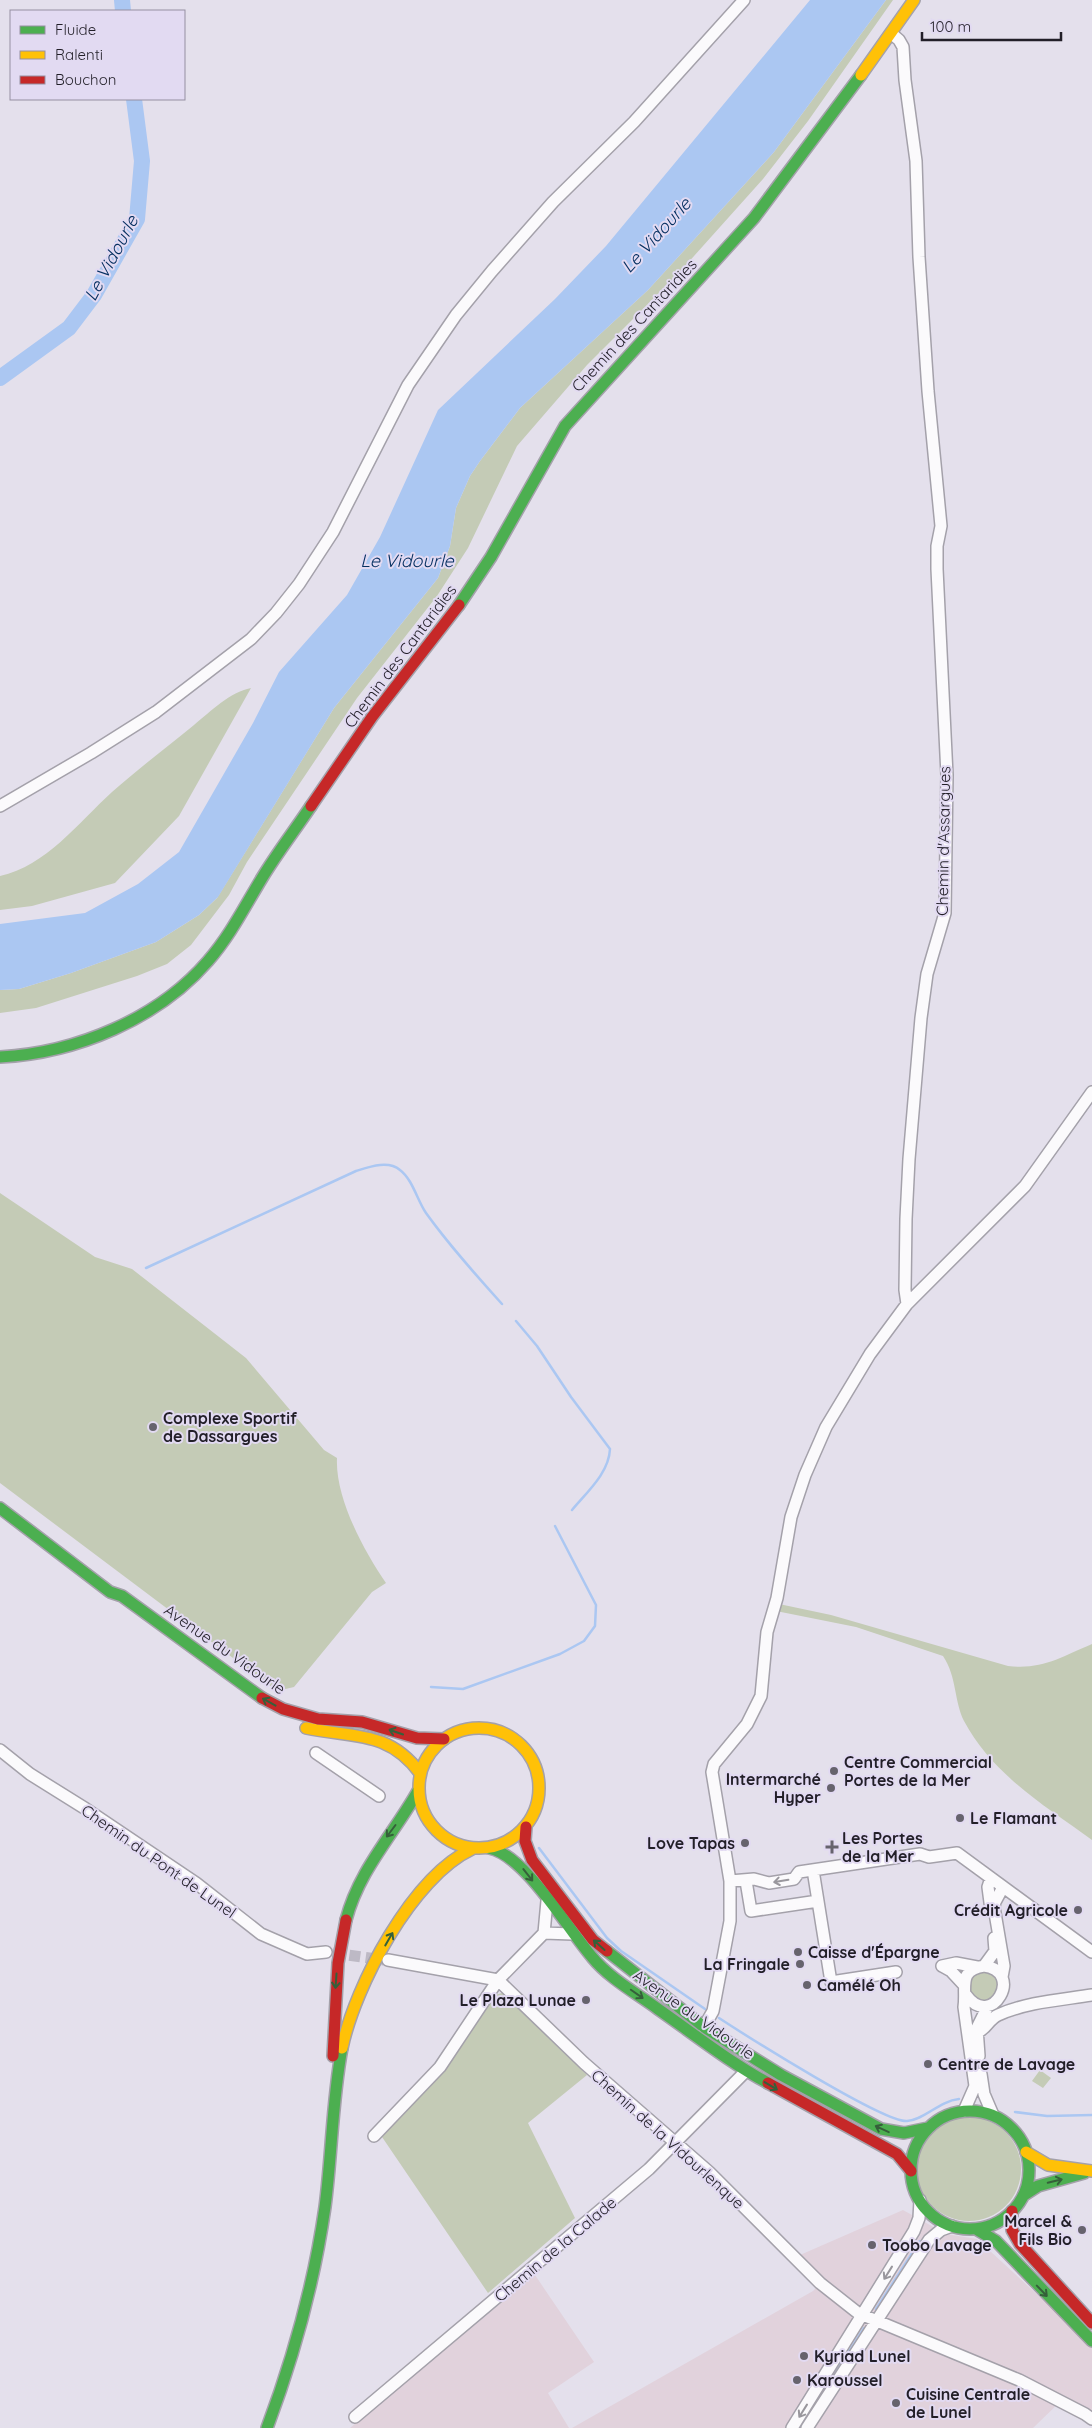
<svg xmlns="http://www.w3.org/2000/svg" width="1092" height="2428" font-family="Quicksand,sans-serif">
	<style>
		.industrial { fill: #e1d2dc }
		.green { fill: #c4cbb6 }
		.water { fill: #abc7f2 }
		.lines { fill: none; stroke-linecap: round; stroke-linejoin: round }
		.stream { stroke: #abc7f2; stroke-width: 2.5 }
		.river { stroke: #abc7f2; stroke-width: 16 }
		.street-tunnel { stroke: #bdb9c5; stroke-width: 11; stroke-dasharray: 11 5.5; stroke-linecap: butt }
		.street-casing { stroke: #a4a1aa; stroke-width: 14 }
		.fast-casing { stroke: #a4a1aa; stroke-width: 14 }
		.slow-casing { stroke: #a4a1aa; stroke-width: 14 }
		.jam-casing { stroke: #a4a1aa; stroke-width: 14 }
		.street { stroke: #fbfafc; stroke-width: 11 }
		.fast { stroke: #4caf50; stroke-width: 11 }
		.slow { stroke: #ffc107; stroke-width: 11 }
		.jam { stroke: #c62828; stroke-width: 11 }
		.oneway { stroke: #35603a }
		.oneway2 { stroke: #99979d }
		.poi-dot { fill: #66636d; stroke: #e2daf2; stroke-width: 2 }
		.labels { text-anchor: middle; dominant-baseline: central; stroke-width: 4; stroke-linejoin: round; paint-order: stroke }
		.street-label { font-size: 16px; fill: #221f28; stroke: #e2daf2 }
		.poi-label { font-size: 16px; font-weight: bold; fill: #221f28; stroke: #e2daf2; text-anchor: start }
		.water-label { font-size: 18px; font-style: italic; fill: #063061; stroke: #e2daf2 }
	</style>
	<rect width="100%" height="100%" fill="#e4e0ec"/>
	<path class="industrial" d="M903,2210L946,2234L977,2239L1092,2345V2414L1064,2398L1033,2428H572L813,2291L823,2281L800,2255Z
		M535,2275L594,2362L548,2393L569,2428H350Z"/>
	<path class="green" d="M886,0H893L808,121L763,179L677,275L587,365L517,446L468,548L437,596L357,698L247,862L229,895L191,945L167,964L137,976L36,1008L0,1013V990L19,989L71,973L156,942L199,915L217,898L334,708L438,578L450,546L456,508L470,476L480,461L520,408L648,290L774,152Z
		M251,688L179,816L115,883L32,906L0,910V876C46,866 78,823 112,792C138,769 167,747 194,725C211,711 230,692 251,688Z
		M0,1193L95,1257L132,1269L246,1358L324,1450L337,1458C335,1498 364,1551 386,1583L372,1592L294,1687L277,1691L0,1483Z
		M779,1604L831,1615L1008,1666C1042,1670 1061,1657 1092,1644V1840C1044,1805 993,1775 964,1721C954,1701 957,1677 943,1656L856,1627L776,1611Z
		M969 1986a15 15 0 1 1 30 0a15 15 0 1 1-30 0Z
		M506,1992L587,2075L528,2123L575,2218L488,2293L380,2134L494,1995Z
		M1040,2070L1051,2078L1043,2088L1032,2081Z
		M917 2169a52 52 0 1 1 104 0a52 52 0 1 1-104 0Z"/>
	<path class="water" d="M810,0H886L774,152L648,290L520,408L480,461L470,476L456,508L450,546L438,578L334,708L218,897L199,915L156,942L71,973L19,989L0,990V924L85,913L138,884L179,852L253,723L279,672L347,595L380,537L438,410L555,299L606,246Z"/>
	<g class="lines">
		<path class="stream" d="M146,1268L356,1171C369,1167 388,1160 400,1170C413,1180 417,1200 426,1213C449,1245 475,1274 502,1304
			M516,1321L537,1346L571,1397L610,1449C609,1473 587,1492 572,1510
			M431,1687L463,1689L560,1654L584,1641L595,1626L596,1605L555,1526
			M539,1848L607,1938L621,1951L705,2009
			M719,2018C745,2035 884,2123 907,2121C924,2120 939,2101 959,2099
			M1015,2112L1047,2116L1092,2115
			M876,2309L920,2241
			M800,2428L864,2328"/>
		<path class="river" d="M122,0L123,11
			M0,378L69,328L94,295L137,219L142,161L134,99"/>
		<path class="street-tunnel" d="M333,1953L384,1960"/>
		<defs>
			<path id="street" d="M892,34L899,40L903,47L905,80L916,161L919,257L928,391L941,526L937,546V569L947,775L945,913L927,974L921,1018L909,1159L906,1219L905,1290L907,1304
				M0,806L91,753L156,712L251,639L276,613L299,584L333,532L408,385L456,315L492,271L553,202L634,122L744,0
				M0,1750L30,1774L86,1809L196,1883L261,1934L307,1954L326,1952
				M316,1753L379,1796
				M813,1870L831,1982L896,1972
				M730,1881L754,1879L769,1883L794,1879L799,1872L920,1854L929,1857L957,1853L1092,1952
				M746,1881L751,1911L818,1901
				M991,1910L988,1887L991,1878
				M544,1933L572,1934
				M388,1960L498,1980
				M942,1966L956,1963L977,1967
				M942,1966L951,1971L964,1985
				M984,1966L995,1951L994,1938
				M1002,1977L1004,1966L994,1907L995,1902L1003,1887
				M498,1980L584,2063L709,2172L820,2283L858,2313L1019,2380L1085,2414L1092,2419
				M704,2027L713,2011L730,1921V1881L712,1772L714,1764L747,1724L761,1696L767,1632L777,1598L791,1517L805,1475L826,1427L870,1354L907,1304L1025,1186L1092,1092
				M978,2032C986,2029 989,2019 998,2015C1027,2002 1060,2000 1092,1995
				M979,2056L977,2028L988,2006
				M981,2074L984,2094L993,2115
				M964,2111L975,2086L964,2007C967,1988 957,1970 984,1966C1025,1971 992,2031 966,1995
				M374,2136L440,2067L498,1980L544,1933L547,1901
				M355,2417L649,2169L746,2071
				M792,2428L914,2231L919,2218L920,2200
				M807,2428L929,2240L941,2230L952,2226"/>
			<path id="fast" d="M459,605L491,557L565,426L754,218L861,75
				M0,1057C76,1053 158,1019 208,961C230,936 245,906 262,878C277,853 295,830 311,806
				M0,1508L110,1592L122,1596L262,1698
				M489,1848C525,1855 567,1928 592,1957C609,1978 636,1993 658,2009C694,2034 729,2062 768,2083
				M346,1920C359,1870 393,1835 418,1791
				M607,1951L704,2027L781,2075L881,2129L904,2133L928,2128
				M911 2170a59 59 0 1 1 118 0a59 59 0 1 1-118 0Z
				M1024,2195L1038,2186L1084,2173
				M976,2229L996,2241L1092,2341
				M267,2428C294,2356 314,2284 325,2207C332,2154 332,2101 342,2048"/>
			<path id="slow" d="M861,75L914,0
				M419 1788a60 60 0 1 1 120 0a60 60 0 1 1-120 0Z
				M306,1728C353,1738 388,1730 420,1773
				M342,2048C355,1986 412,1877 472,1849
				M1026,2152L1048,2165L1092,2171"/>
			<path id="jam" d="M311,806L372,717L459,605
				M262,1698L283,1709L318,1719L362,1722L417,1738L444,1739
				M526,1827L525,1841L532,1860L593,1940L607,1951
				M333,2056L338,1963L346,1920
				M768,2083L897,2154L911,2171
				M1012,2211V2230L1020,2244L1092,2323"/>
		</defs>
		<use href="#street" class="street-casing"/>
		<use href="#fast" class="fast-casing"/>
		<use href="#slow" class="slow-casing"/>
		<use href="#jam" class="jam-casing"/>
		<use href="#street" class="street"/>
		<use href="#fast" class="fast"/>
		<use href="#slow" class="slow"/>
		<use href="#jam" class="jam"/>
	</g>
	<defs><path id="oneway-shaft" d="M-6 0H5M1.5-3L5.5 0L1.5 3" fill="none" stroke-width="1.6" stroke-linecap="round" stroke-linejoin="round" transform="scale(1.25)"/></defs>
	<g class="oneway">
		<use href="#oneway-shaft" transform="translate(269 1702) rotate(-151)"/>
		<use href="#oneway-shaft" transform="translate(396 1732) rotate(-161)"/>
		<use href="#oneway-shaft" transform="translate(391 1831) rotate(127)"/>
		<use href="#oneway-shaft" transform="translate(528 1875) rotate(52)"/>
		<use href="#oneway-shaft" transform="translate(389 1939) rotate(-60)"/>
		<use href="#oneway-shaft" transform="translate(599 1945) rotate(-138)"/>
		<use href="#oneway-shaft" transform="translate(336 1981) rotate(94)"/>
		<use href="#oneway-shaft" transform="translate(637 1994) rotate(35)"/>
		<use href="#oneway-shaft" transform="translate(771 2086) rotate(31)"/>
		<use href="#oneway-shaft" transform="translate(882 2129) rotate(-155)"/>
		<use href="#oneway-shaft" transform="translate(1055 2181) rotate(-14)"/>
		<use href="#oneway-shaft" transform="translate(1042 2291) rotate(46)"/>
	</g>
	<g class="oneway2">
		<use href="#oneway-shaft" transform="translate(781 1881) rotate(171)"/>
		<use href="#oneway-shaft" transform="translate(888 2273) rotate(122)"/>
		<use href="#oneway-shaft" transform="translate(803 2411) rotate(122)"/>
	</g>
	<g class="poi-dot">
		<circle cx="153" cy="1427" r="5"/>
		<circle cx="834" cy="1771" r="5"/>
		<circle cx="831" cy="1788" r="5"/>
		<circle cx="960" cy="1818" r="5"/>
		<circle cx="745" cy="1843" r="5"/>
		<path d="M829.5 1839.5h5v5h5v5h-5v5h-5v-5h-5v-5h5z"/>
		<circle cx="1078" cy="1910" r="5"/>
		<circle cx="798" cy="1952" r="5"/>
		<circle cx="800" cy="1964" r="5"/>
		<circle cx="807" cy="1985" r="5"/>
		<circle cx="586" cy="2000" r="5"/>
		<circle cx="928" cy="2064" r="5"/>
		<circle cx="1082" cy="2230" r="5"/>
		<circle cx="872" cy="2245" r="5"/>
		<circle cx="804" cy="2356" r="5"/>
		<circle cx="797" cy="2380" r="5"/>
		<circle cx="896" cy="2403" r="5"/>
	</g>
	<g class="labels">
		<g class="street-label">
			<text transform="translate(634 325) rotate(-47)">Chemin des Cantaridies</text>
			<text transform="translate(400 656) rotate(-53)">Chemin des Cantaridies</text>
			<text transform="translate(943 841) rotate(-89)">Chemin d'Assargues</text>
			<text transform="translate(225 1649) rotate(35)">Avenue du Vidourle</text>
			<text transform="translate(159 1861) rotate(35)">Chemin du Pont de Lunel</text>
			<text transform="translate(694 2014) rotate(35)">Avenue du Vidourle</text>
			<text transform="translate(668 2139) rotate(42)">Chemin de la Vidourlenque</text>
			<text transform="translate(555 2249) rotate(-40)">Chemin de la Calade</text>
		</g>
		<g class="poi-label">
			<text x="163" y="1418">Complexe Sportif<tspan x="163" dy="18">de Dassargues</tspan></text>
			<text x="844" y="1762">Centre Commercial<tspan x="844" dy="18">Portes de la Mer</tspan></text>
			<text x="821" y="1779" text-anchor="end">Intermarché<tspan x="821" dy="18">Hyper</tspan></text>
			<text x="970" y="1818">Le Flamant</text>
			<text x="842" y="1838">Les Portes<tspan x="842" dy="18">de la Mer</tspan></text>
			<text x="735" y="1843" text-anchor="end">Love Tapas</text>
			<text x="1068" y="1910" text-anchor="end">Crédit Agricole</text>
			<text x="808" y="1952">Caisse d'Épargne</text>
			<text x="790" y="1964" text-anchor="end">La Fringale</text>
			<text x="817" y="1985">Camélé Oh</text>
			<text x="576" y="2000" text-anchor="end">Le Plaza Lunae</text>
			<text x="938" y="2064">Centre de Lavage</text>
			<text x="1072" y="2221" text-anchor="end">Marcel &amp;<tspan x="1072" dy="18">Fils Bio</tspan></text>
			<text x="882" y="2245">Toobo Lavage</text>
			<text x="814" y="2356">Kyriad Lunel</text>
			<text x="807" y="2380">Karoussel</text>
			<text x="906" y="2394">Cuisine Centrale<tspan x="906" dy="18">de Lunel</tspan></text>
		</g>
		<g class="water-label">
			<text transform="translate(656 235) rotate(-48)">Le Vidourle</text>
			<text transform="translate(111 258) rotate(-62)">Le Vidourle</text>
			<text x="407" y="560">Le Vidourle</text>
		</g>
	</g>
	<rect x="10" y="10" width="175" height="90" fill="#e2daf2" stroke="#958fa1"/>
	<rect x="20" y="26" width="25" height="8" fill="#4caf50" stroke="#958fa1"/>
	<text x="55" y="35" font-size="15" fill="#221f28">Fluide</text>
	<rect x="20" y="51" width="25" height="8" fill="#ffc107" stroke="#958fa1"/>
	<text x="55" y="60" font-size="15" fill="#221f28">Ralenti</text>
	<rect x="20" y="76" width="25" height="8" fill="#c62828" stroke="#958fa1"/>
	<text x="55" y="85" font-size="15" fill="#221f28">Bouchon</text>
	<path d="M922 32v8h139v-8" fill="none" stroke="#221f28" stroke-width="2.5"/>
	<text x="930" y="32" font-size="15" fill="#221f28" stroke="#e2daf2" stroke-width="4" paint-order="stroke">100 m</text>
</svg>
